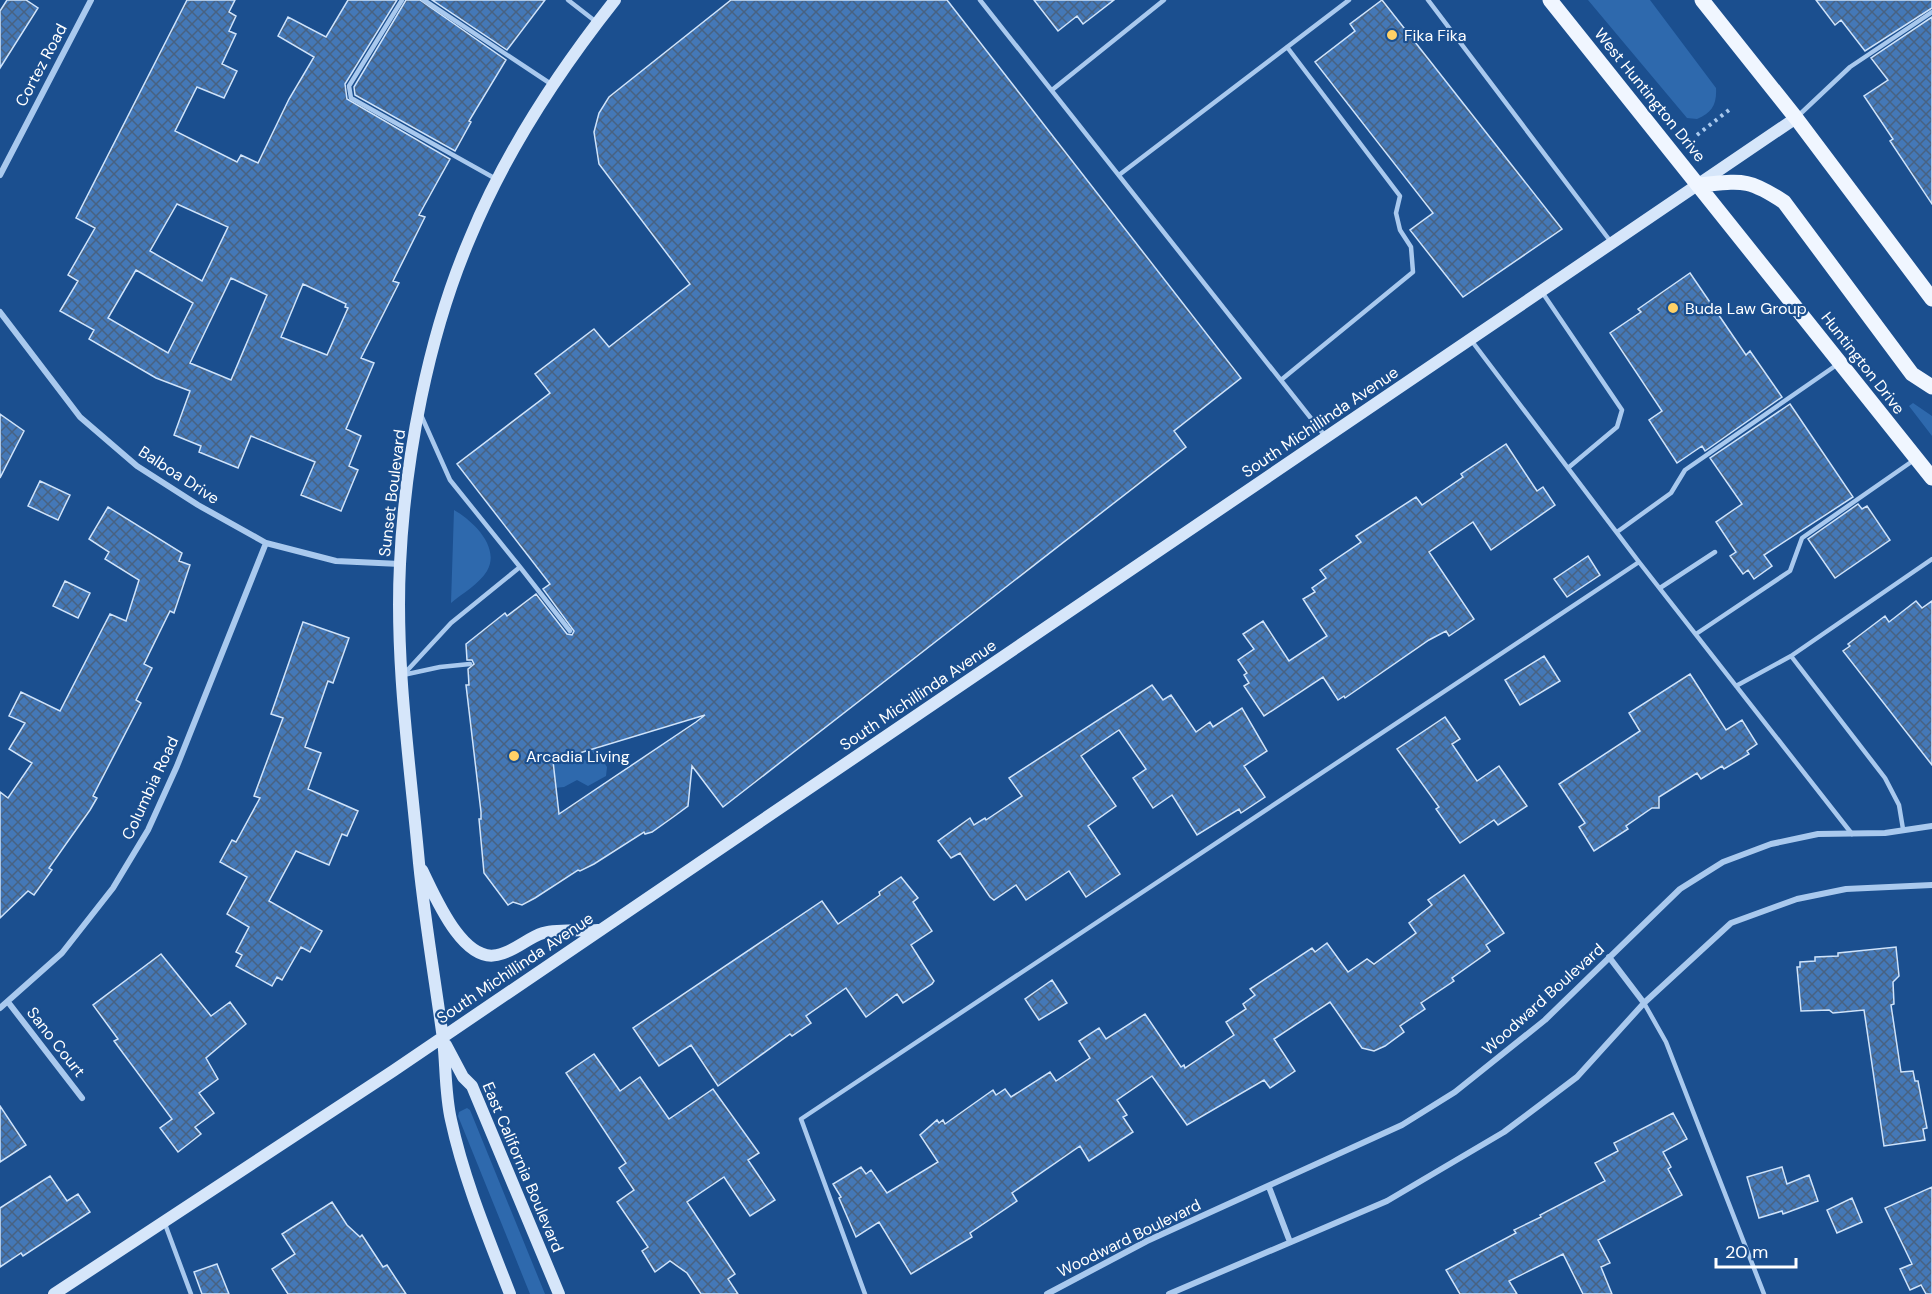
<svg xmlns="http://www.w3.org/2000/svg" width="1932" height="1294" font-family="'DM Sans',sans-serif">
	<style>
		.green { fill: #2e69ad; fill-rule: evenodd }
		.building { fill: url(#building-cross-hatch); stroke: #cfe3fa; stroke-width: 1.5; fill-rule: evenodd }
		.lines { fill: none; stroke-linecap: round; stroke-linejoin: round }
		.path { stroke: #a9c9ee; stroke-width: 4; stroke-dasharray: 3 4.5; stroke-linecap: butt }
		.service { stroke: #a9c9ee; stroke-width: 4.5 }
		.minor { stroke: #a9c9ee; stroke-width: 6 }
		.secondary { stroke: #d6e6fa; stroke-width: 12 }
		.primary { stroke: #f0f6ff; stroke-width: 15 }
		.poi-dot { fill: #ffd166; stroke: #1b4f8f; stroke-width: 2 }
		.labels { text-anchor: middle; dominant-baseline: central; stroke-width: 4.5; stroke-linejoin: round; paint-order: stroke }
		.poi-label { font-size: 16px; fill: #fff; stroke: #1b4f8f; text-anchor: start }
		.street-label { font-size: 16px; fill: #fff; stroke: #1b4f8f }
	</style>
	<defs>
		<pattern id="building-cross-hatch" width="8" height="8" patternUnits="userSpaceOnUse" patternTransform="scale(1.5)"><rect width="8" height="8" fill="#4478b7"/><path d="M0 0l8 8M0 8l8-8" fill="none" stroke="#486282"/></pattern>
	</defs>
	<rect width="100%" height="100%" fill="#1b4f8f"/>
	<path class="green" d="M1588,0H1650L1716,88C1717,104 1712,113 1697,119L1687,118Z
		M1913,403L1932,416V436L1909,406Z
		M454,510C472,520 501,547 487,571C479,584 463,593 451,603Z
		M548,670L555,684L568,700H571L576,710L572,712L607,767L606,776L588,786L577,780L564,787L554,788L551,773L555,772L551,745H549V730L544,725C549,713 540,692 539,677ZM575,734L584,739L596,757L595,763L590,764L582,758L580,753L572,755L565,751L563,744L566,737Z
		M467,1108L470,1110L545,1294H530L458,1116L459,1112Z"/>
	<path class="building" d="M7,0H26L38,8L0,68V11Z
		M187,0H235L229,12L236,16L229,31L236,34L222,64L237,71L224,98L197,87L175,131L237,162L241,155L258,163L289,99L314,57L278,36L288,17L326,37L348,0H397L345,84L347,99L450,159L419,215L425,217L393,281L399,283L361,358L374,363L346,429L361,436L349,466L358,470L341,511L301,495L315,462L251,436L238,468L199,452L201,446L174,435L190,391L156,378L89,339L94,330L60,311L78,281L68,275L95,228L76,218ZM177,204L228,227L202,281L150,251ZM136,270L193,303L168,353L108,318ZM231,278L267,295L231,380L190,363ZM303,284L346,304L345,307L348,308L327,355L281,337Z
		M406,0H420L506,60L469,121L471,122L455,151L355,95L354,87Z
		M432,0H545L507,50Z
		M731,0H947L1241,378L1174,431L1186,447L723,807L692,766L688,806L676,815L652,832L645,834L644,832L594,864L580,871L578,870L535,898L522,905L513,902L508,905L484,873L479,819H481V812L466,685H469L468,669L474,664L472,660H467L466,644L505,613L507,616L536,594L567,634L572,635L574,631L543,589L550,584L457,464L550,393L535,374L594,329L609,347L690,284L599,164L594,132L599,113L609,97ZM705,715L696,722L559,814L553,761Z
		M1034,0H1114L1083,24L1077,16L1058,31Z
		M1382,0L1562,229L1463,297L1410,230L1433,213L1315,62L1355,31L1350,24Z
		M1816,0H1932V8L1865,51L1841,20L1835,25Z
		M1932,17V204L1890,141L1893,139L1864,96L1888,80L1871,58Z
		M1690,273L1746,355L1750,351L1782,397L1705,451L1702,446L1677,463L1649,420L1662,411L1610,333L1641,312L1638,309Z
		M1790,404L1853,497L1764,555L1772,566L1754,579L1748,570L1743,574L1730,556L1736,552L1716,522L1742,504L1710,458Z
		M0,414L24,431L0,478Z
		M1506,444L1537,491L1543,487L1555,505L1491,550L1473,522L1429,552L1474,619L1449,636L1446,631L1429,640L1345,698L1344,696L1338,700L1323,677L1264,716L1244,686L1249,683L1244,675L1247,673L1238,660L1254,649L1243,634L1263,621L1289,661L1327,636L1303,599L1315,592L1312,588L1326,578L1320,570L1361,542L1356,536L1416,497L1422,505L1463,477L1461,474Z
		M40,481L70,495L58,520L28,506Z
		M1858,504L1862,509L1867,506L1890,540L1835,578L1808,539Z
		M108,507L182,553L179,561L190,565L174,613L170,611L144,664L152,668L136,700L141,703L93,796L97,798L90,810L49,868L52,870L34,895L28,891L0,918V792L8,798L32,763L9,749L25,723L9,716L21,692L60,711L110,614L126,621L139,580L105,559L109,552L89,539Z
		M1588,556L1600,575L1567,597L1554,579Z
		M65,581L90,593L78,618L53,606Z
		M1916,601L1922,608L1932,601V765L1843,651L1850,646L1848,644L1885,616L1889,622Z
		M303,622L349,638L333,683L328,681L305,747L321,753L308,789L358,811L347,836L342,834L329,865L296,851L269,901L322,931L310,952L301,947L282,980L277,977L272,986L236,966L242,955L236,952L249,927L227,914L247,877L220,862L232,840L236,842L260,798L254,796L283,718L271,714Z
		M1544,656L1560,681L1520,705L1505,680Z
		M1690,674L1726,730L1742,720L1757,744L1747,751L1749,754L1724,769L1722,766L1701,779L1697,773L1659,797V808H1652L1626,826L1628,829L1594,851L1579,827L1585,823L1559,784L1640,731L1629,713Z
		M1152,685L1163,700L1171,695L1196,732L1210,722L1213,727L1242,708L1267,751L1244,766L1265,797L1241,813L1239,809L1197,835L1172,795L1153,808L1133,778L1146,769L1119,730L1081,756L1116,806L1088,826L1120,874L1086,897L1069,871L1026,900L1016,885L994,900L990,897L960,853L951,858L938,841L970,818L974,825L985,818L986,820L1022,796L1009,778Z
		M1445,717L1460,739L1452,744L1477,781L1499,766L1527,806L1498,825L1494,820L1460,843L1436,809L1439,807L1397,749Z
		M1464,875L1504,933L1486,945L1490,951L1452,978L1454,981L1421,1003L1425,1009L1400,1026L1404,1032L1385,1046L1374,1051L1362,1048L1330,1002L1274,1039L1295,1071L1270,1088L1264,1080L1187,1125L1152,1076L1117,1100L1127,1115L1123,1117L1133,1132L1089,1161L1080,1146L1012,1193L1017,1201L970,1233L972,1237L911,1274L879,1222L856,1237L839,1198L841,1197L833,1184L861,1167L866,1174L871,1170L887,1193L938,1162L920,1135L937,1120L939,1123L943,1120L945,1124L993,1090L996,1095L1005,1089L1011,1097L1050,1072L1056,1081L1090,1058L1079,1041L1099,1028L1106,1039L1145,1014L1181,1067L1184,1065L1185,1068L1234,1035L1226,1022L1246,1009L1243,1004L1255,995L1250,989L1312,948L1315,952L1327,943L1348,972L1367,959L1374,964L1416,933L1409,923L1432,905L1428,900Z
		M901,877L918,898L913,902L932,931L911,945L934,981L932,984L903,1003L897,994L866,1017L846,988L806,1016L811,1023L792,1036L790,1034L718,1086L691,1045L659,1066L633,1028L822,901L838,924L880,895L879,892Z
		M1896,947L1899,976L1893,982L1894,1004L1891,1005L1901,1072L1913,1071L1915,1081H1918L1927,1128L1923,1129L1925,1140L1884,1146L1864,1010L1833,1013L1829,1010L1801,1011L1797,967H1800V962L1815,961V957L1838,956V953Z
		M161,954L211,1016L230,1002L246,1024L206,1058L218,1079L199,1093L214,1113L195,1127L201,1134L178,1152L160,1128L172,1119L114,1041L118,1039L93,1005Z
		M1052,980L1067,1003L1039,1020L1025,999Z
		M594,1054L620,1091L640,1077L669,1119L713,1089L759,1153L748,1160L775,1200L750,1216L724,1177L687,1202L735,1274L728,1279L738,1294H701L687,1273L670,1261L655,1272L642,1251L648,1247L617,1202L634,1190L619,1168L626,1163L566,1073Z
		M0,1106L26,1145L0,1162Z
		M1673,1113L1687,1139L1663,1152L1671,1167L1668,1169L1682,1195L1598,1240L1610,1263L1601,1267L1612,1294H1583L1563,1254L1509,1281L1517,1294H1460L1446,1270L1516,1233L1514,1230L1541,1217L1540,1215L1605,1181L1595,1163L1618,1151L1614,1143Z
		M1782,1167L1787,1184L1809,1175L1818,1201L1783,1214L1782,1211L1759,1218L1747,1177Z
		M50,1176L67,1201L78,1194L90,1212L23,1256L21,1253L0,1267V1208Z
		M1932,1187V1294H1926L1921,1285L1910,1290L1900,1269L1912,1264L1885,1208Z
		M1852,1198L1862,1222L1837,1233L1827,1210Z
		M332,1202L347,1225L360,1237L362,1235L383,1267L387,1265L406,1294H288L272,1269L295,1254L282,1234Z
		M217,1264L229,1294H202L194,1272Z"/>
	<g class="lines">
		<path class="path" d="M1697,135L1729,110"/>
		<path class="service" d="M402,0L349,86L351,98L496,179
			M424,0L551,84
			M568,0L595,21
			M980,0L1325,436
			M1428,0L1611,242
			M1052,90L1164,0
			M1798,116L1850,67L1932,12
			M1119,175L1349,0
			M1542,292L1622,410L1617,427L1568,468
			M1471,340L1639,562L1852,834
			M1281,380L1413,272L1411,247L1400,230L1396,213L1400,196L1287,47
			M1617,532L1671,493L1685,470L1838,364
			M520,567L570,631
			M1660,588L1715,552
			M1696,634L1790,571L1802,538L1914,460
			M403,675L451,623L520,567L450,480L421,415
			M403,675L440,667L470,664
			M1736,686L1791,656
			M1903,829L1899,805L1885,778L1791,656L1932,559
			M1644,1003L1666,1042L1764,1294
			M165,1224L191,1294
			M865,1294L801,1119L1639,562"/>
		<path class="minor" d="M0,175L91,0
			M0,312L80,417L137,466L198,505L266,543L336,561L400,564
			M1609,957L1644,1003
			M8,1002L82,1098
			M0,1008L62,953L113,888L148,830L177,766L266,543
			M1269,1187L1290,1242
			M1047,1294L1147,1241L1402,1125L1455,1092L1545,1020L1680,889L1723,862L1771,844L1818,834L1885,833L1932,826
			M1169,1294L1387,1201L1504,1132L1577,1077L1644,1003L1731,923L1797,899L1846,889L1932,885"/>
		<path class="secondary" d="M422,870C434,894 462,963 497,955C516,951 527,938 543,933C559,929 581,931 598,930
			M446,1045L463,1077L472,1086L559,1294
			M54,1294L393,1071L1796,118
			M510,1294C488,1237 464,1180 451,1120C445,1094 446,1065 443,1039C435,980 425,922 419,863C410,764 395,663 400,564C405,458 428,336 470,238C505,153 558,72 615,0"/>
		<path class="primary" d="M1550,0L1932,478
			M1702,0L1796,118L1932,299
			M1700,185C1742,181 1748,178 1784,202L1912,374L1932,387"/>
	</g>
	<g class="poi-dot">
		<circle cx="1392" cy="35" r="6"/>
		<circle cx="1673" cy="308" r="6"/>
		<circle cx="514" cy="756" r="6"/>
	</g>
	<g class="labels">
		<g class="poi-label">
			<text x="1404" y="35">Fika Fika</text>
			<text x="1685" y="308">Buda Law Group</text>
			<text x="526" y="756">Arcadia Living</text>
		</g>
		<g class="street-label">
			<text transform="translate(41 65) rotate(-62)">Cortez Road</text>
			<text transform="translate(1650 95) rotate(51)">West Huntington Drive</text>
			<text transform="translate(1863 363) rotate(52)">Huntington Drive</text>
			<text transform="translate(1320 422) rotate(-34)">South Michillinda Avenue</text>
			<text transform="translate(179 475) rotate(33)">Balboa Drive</text>
			<text transform="translate(392 493) rotate(-83)">Sunset Boulevard</text>
			<text transform="translate(918 695) rotate(-34)">South Michillinda Avenue</text>
			<text transform="translate(150 788) rotate(-65)">Columbia Road</text>
			<text transform="translate(515 968) rotate(-34)">South Michillinda Avenue</text>
			<text transform="translate(1543 999) rotate(-42)">Woodward Boulevard</text>
			<text transform="translate(56 1042) rotate(52)">Sano Court</text>
			<text transform="translate(523 1167) rotate(67)">East California Boulevard</text>
			<text transform="translate(1129 1238) rotate(-26)">Woodward Boulevard</text>
		</g>
	</g>
	<path d="M1716 1258v9h80v-9" fill="none" stroke="#ffffff" stroke-width="3"/>
	<text x="1725" y="1258" font-size="18" fill="#ffffff" stroke="#1b4f8f" stroke-width="4.5" paint-order="stroke">20 m</text>
</svg>
